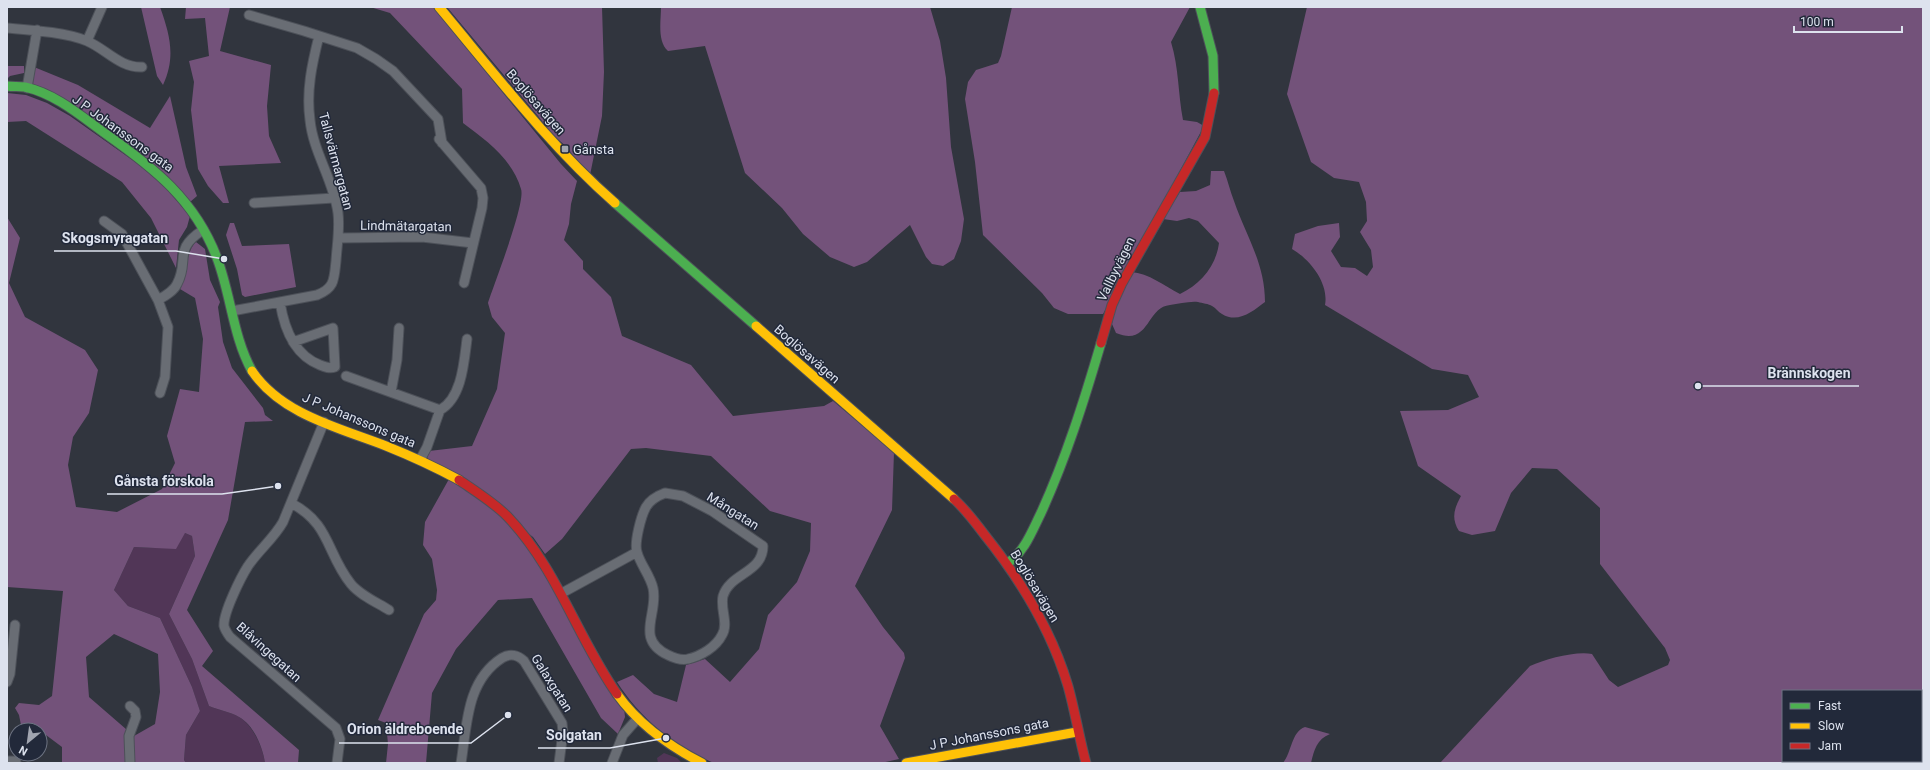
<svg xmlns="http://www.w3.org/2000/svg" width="1930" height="770" font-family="Roboto,sans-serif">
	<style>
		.green { fill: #513657 }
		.forest { fill: #73527a; fill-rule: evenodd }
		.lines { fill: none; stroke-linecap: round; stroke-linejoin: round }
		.street-casing { stroke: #4d5159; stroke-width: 11 }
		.fast-casing { stroke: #4d5159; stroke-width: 11 }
		.slow-casing { stroke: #4d5159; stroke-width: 11 }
		.jam-casing { stroke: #4d5159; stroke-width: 11 }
		.street { stroke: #696d74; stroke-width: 9 }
		.fast { stroke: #4caf50; stroke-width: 9 }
		.slow { stroke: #ffc107; stroke-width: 9 }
		.jam { stroke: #c62828; stroke-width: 9 }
		.poi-dot { fill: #a1a5b0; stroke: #22293a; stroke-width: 1.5 }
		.labels { text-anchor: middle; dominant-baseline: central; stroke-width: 3; stroke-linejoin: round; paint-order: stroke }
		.street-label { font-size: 13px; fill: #dde2ee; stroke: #22293a }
		.poi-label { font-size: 13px; fill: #dde2ee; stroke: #22293a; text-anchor: start }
		.leader { fill: none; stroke: #dde2ee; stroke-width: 1.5 }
		.callout-dot { fill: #dde2ee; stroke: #22293a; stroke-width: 1.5 }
		.callout-label { font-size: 14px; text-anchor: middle; font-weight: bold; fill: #dde2ee; stroke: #22293a; stroke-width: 3; stroke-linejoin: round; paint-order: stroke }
	</style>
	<rect width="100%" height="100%" fill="#31353e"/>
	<path class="green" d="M185,533L192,536L195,556L169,614L192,659L209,706C219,710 231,712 239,717C253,725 263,748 265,763H186L184,760L186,735L200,711L192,687L160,618L128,606L114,590L134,547L154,548Z
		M664,753L677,758L682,763H658L657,758Z"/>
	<path class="forest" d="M141,7H160C170,35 176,57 163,85L157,76Z
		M186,7H230L220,51L271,65L267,106L269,136L281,163L219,166L229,203H223L208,186L198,169L191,110L194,82L189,61L209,56L205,18L185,19Z
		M370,7H433L561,164L577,181L571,204L569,224L564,240L583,261V269L611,297L622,336L691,365L733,416L824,406L833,401L894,452L892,510L855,586L883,627L904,653L905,658L880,726L899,759L881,763H714C674,746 640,718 617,682L633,675L654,694L677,702L686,665L705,659L730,682L759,649L768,615L797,582L810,551L811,523L770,511L711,456L646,448L631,449L562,539L545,554L533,537L427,458L429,451L472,446L497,389L505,333L492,317L488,303C494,284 526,203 521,189C513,160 486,140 463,123L462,89L390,13Z
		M447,7H602L604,72L602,116L590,175L576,161L568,148L553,135L538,116Z
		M661,7H930L940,41L946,78L951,147L964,219L961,241L954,259L943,266L932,264L926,257L910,225L867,262L854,267L830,257L803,234L782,208L745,173L705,46L668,51C657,41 661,21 661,7Z
		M1012,7H1190L1171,42C1179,68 1178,94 1183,120L1197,122L1204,126L1103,314H1068L1054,308L1042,293L983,235L975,162L965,99L968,82L976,70L998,63L1001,56Z
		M1307,7H1923V763H1440L1530,666C1546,659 1575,651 1592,654L1609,680L1618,687L1668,665L1670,660L1665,648L1600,564V508L1557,469L1532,468L1511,493L1495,531L1472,535L1459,531C1451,518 1454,509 1461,496L1418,466L1400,411L1448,410L1479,397L1468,375L1432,369L1325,305C1329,284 1311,260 1292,249L1295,234L1318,226L1339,223L1340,237L1331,251L1341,267L1355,268L1367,276L1373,267L1371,250L1360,232L1367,221L1366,202L1359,182L1334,178L1311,162L1287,94ZM1783,691H1921V761H1783Z
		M7,66H24V73L10,76L7,79Z
		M34,67L78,85L150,128L170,96L186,167L197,196L190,202L31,84Z
		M7,93L26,95L47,103L70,116L138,164L163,185L190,216L187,227L179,240L176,268L151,218L122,182L26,121L7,122Z
		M1211,171H1224C1228,181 1230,191 1234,201C1246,236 1265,263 1265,302C1253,311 1238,324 1222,314C1218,312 1216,308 1212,306C1209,304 1202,303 1198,302C1189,301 1179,304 1170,305C1146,307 1150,347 1116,333L1112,324L1115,308L1131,272C1149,273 1164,286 1180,294C1201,284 1216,266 1219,243L1198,221L1189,218L1177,221L1163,219L1180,192L1196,191L1210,185Z
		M7,217L20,238L9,283L25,317L85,350L98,370L89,413L73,437L68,465L76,507L117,512L162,489L175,463L167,436L180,389L199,392L203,339L195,298L180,289C185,276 187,249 196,242L205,249L210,280L220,302L218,307L223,342L232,368L263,408L265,415L273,421L245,422L228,520L187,610L213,651L202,666L299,750L298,763H265C263,748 254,725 239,717C231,712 219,710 209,706L192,659L169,614L195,556L192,536L185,533L176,549L134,547L114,590L128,606L160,618L192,687L200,711L186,735L184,760L186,763H62V747L46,735L40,737V730H22L19,715L15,708L19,703L39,705L52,696L63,591L7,587ZM114,634L158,654L160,692L155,724L134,736L89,697L86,657Z
		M230,223H234L242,246L289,244L296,287L245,297L242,295L237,269L226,235Z
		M449,479L472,493L502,517L525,542L624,708L625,717L618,734L601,718L532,598L498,600L456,649L432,693L426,763H386L388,744L386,723L378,720L424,614L436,600L437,590L432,559L423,545L425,522Z
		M1305,727L1330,734C1317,739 1314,750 1311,763H1283C1292,752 1291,732 1305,727Z"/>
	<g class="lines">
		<defs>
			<path id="street" d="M249,15L304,31L357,48L376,59L393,71L438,119L442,143
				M7,28C30,30 65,32 87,41C106,49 120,68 142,67
				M87,41L102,7
				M27,88L37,30
				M439,139L481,188L483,198L482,208L464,283
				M254,203L334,198
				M104,221L122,234L158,300L168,327L165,377L160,393
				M338,238L422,237L473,243
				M158,300C165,296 174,291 177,284C190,260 172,250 203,230
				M280,302C284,328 294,355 320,365C325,367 330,369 335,367L333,328L293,342
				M232,311L317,295C335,288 334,279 336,261C337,245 340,229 338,213C334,181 313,152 310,120C306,91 312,64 319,36
				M346,376L440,410L427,447L420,460
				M391,392L397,360L399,328
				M440,410C462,398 464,362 467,339
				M324,422L283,522C274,538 259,550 248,566C241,577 223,613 224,626C225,630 227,633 230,637L336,728L340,739L337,763
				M665,493L683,496L712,511L763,546C763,573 730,573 723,596C720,609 729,624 722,635C716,647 701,656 688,659C681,661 674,658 668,655C634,639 659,613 653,588C650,575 640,564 637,552C634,543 641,516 646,507C650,500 657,496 665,493Z
				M291,503C331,524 326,553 351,584C360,595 376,602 389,610
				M562,593L637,552
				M7,682L10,674L15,625
				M7,761H16
				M130,763L129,736L136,717L135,711L130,706
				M461,763C467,726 466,681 502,658C510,653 518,655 524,661L562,723L563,732L559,763
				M612,763L623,735L638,718"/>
			<path id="fast" d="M1200,7L1213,56L1214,93
				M7,86C13,87 19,86 25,87C56,94 81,116 106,134C154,168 195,200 217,258C231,295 233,337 252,371
				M615,203L756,326
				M1008,563C1025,551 1032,531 1041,513C1066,458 1084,401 1101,343"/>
			<path id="slow" d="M439,7C495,74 549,145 615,203
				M756,326L954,499
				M252,371C282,415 340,428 386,446C411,456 435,467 459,480
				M617,694C639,725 669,746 702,763
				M906,763L1077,732"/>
			<path id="jam" d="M1101,343L1112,305L1122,283L1205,137L1214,93
				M459,480C475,491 493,502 507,516C557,568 577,637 617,694
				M954,499C965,509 975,522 984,534C1021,580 1051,629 1068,686C1075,711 1079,737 1086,763"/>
		</defs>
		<use href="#street" class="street-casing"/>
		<use href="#fast" class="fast-casing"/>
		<use href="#slow" class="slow-casing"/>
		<use href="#jam" class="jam-casing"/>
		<use href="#street" class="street"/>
		<use href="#fast" class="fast"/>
		<use href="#slow" class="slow"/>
		<use href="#jam" class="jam"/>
	</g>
	<rect class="poi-dot" x="561" y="145" width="8" height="8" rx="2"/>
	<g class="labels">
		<g class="street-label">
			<text transform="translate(536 102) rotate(49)">Boglösavägen</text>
			<text transform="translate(123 133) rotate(36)">J P Johanssons gata</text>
			<text transform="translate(336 161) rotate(75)">Tallsvärmargatan</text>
			<text transform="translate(406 226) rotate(1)">Lindmätargatan</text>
			<text transform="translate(1116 269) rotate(-64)">Vallbyvägen</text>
			<text transform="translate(807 354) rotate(41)">Boglösavägen</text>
			<text transform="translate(359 420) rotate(23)">J P Johanssons gata</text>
			<text transform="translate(733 511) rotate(32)">Mångatan</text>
			<text transform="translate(1035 586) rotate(59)">Boglösavägen</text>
			<text transform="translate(269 652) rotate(42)">Blåvingegatan</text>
			<text transform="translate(552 683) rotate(58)">Galaxgatan</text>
			<text transform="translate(989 734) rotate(-11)">J P Johanssons gata</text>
		</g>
		<g class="poi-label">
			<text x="573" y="149">Gånsta</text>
		</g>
	</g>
	<path class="leader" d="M224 259L176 251H54M1698 386L1760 386H1859M278 486L222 494H107M508 715L471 743H339M666 738L610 748H538"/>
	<g class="callout-dot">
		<circle cx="224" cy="259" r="4"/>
		<circle cx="1698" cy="386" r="4"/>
		<circle cx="278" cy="486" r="4"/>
		<circle cx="508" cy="715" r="4"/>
		<circle cx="666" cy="738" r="4"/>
	</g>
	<g class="callout-label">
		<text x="115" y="243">Skogsmyragatan</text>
		<text x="1809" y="378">Brännskogen</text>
		<text x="164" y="486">Gånsta förskola</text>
		<text x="405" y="734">Orion äldreboende</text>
		<text x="574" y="740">Solgatan</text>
	</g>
	<rect width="1930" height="770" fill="none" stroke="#dde2ee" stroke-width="16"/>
	<rect x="1782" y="690" width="140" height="72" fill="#22293a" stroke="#6d7382"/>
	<rect x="1790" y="703" width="20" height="6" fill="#4caf50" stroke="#6d7382"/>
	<text x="1818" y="710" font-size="12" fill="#dde2ee">Fast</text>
	<rect x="1790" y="723" width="20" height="6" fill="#ffc107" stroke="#6d7382"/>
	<text x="1818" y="730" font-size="12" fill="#dde2ee">Slow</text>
	<rect x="1790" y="743" width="20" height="6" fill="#c62828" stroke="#6d7382"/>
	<text x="1818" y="750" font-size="12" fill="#dde2ee">Jam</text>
	<g transform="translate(28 742) rotate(209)"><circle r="19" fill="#22293a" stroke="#6d7382"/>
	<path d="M0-3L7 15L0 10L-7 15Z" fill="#a1a5b0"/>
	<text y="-6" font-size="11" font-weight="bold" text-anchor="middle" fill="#dde2ee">N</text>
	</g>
	<path d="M1794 26v6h108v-6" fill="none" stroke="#dde2ee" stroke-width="2"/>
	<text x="1800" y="26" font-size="12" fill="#dde2ee" stroke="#22293a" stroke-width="3" paint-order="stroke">100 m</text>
</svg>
